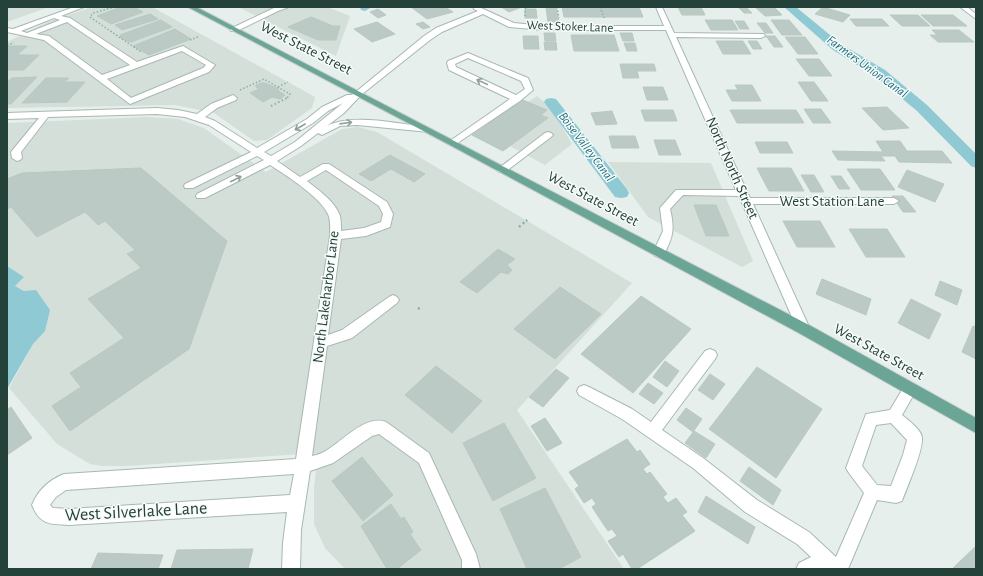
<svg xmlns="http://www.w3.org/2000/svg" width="983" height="576" font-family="'Alegreya Sans',sans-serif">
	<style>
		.built { fill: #d4dfda }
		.water { fill: #8ec9d4 }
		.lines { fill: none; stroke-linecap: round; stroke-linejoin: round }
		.canal { fill: #8ec9d4; fill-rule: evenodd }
		.building { fill: #bbcac4; stroke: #b8c9c2 }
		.minor-casing { stroke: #a8b8b2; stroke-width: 2 }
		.major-casing { stroke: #c2cac8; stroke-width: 2 }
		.path-far2 { stroke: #86b3a5; stroke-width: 1.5; stroke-dasharray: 1.5 2; stroke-linecap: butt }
		.path-far1 { stroke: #86b3a5; stroke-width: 2; stroke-dasharray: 1.5 2.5; stroke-linecap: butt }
		.path { stroke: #86b3a5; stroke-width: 2.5; stroke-dasharray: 2 3; stroke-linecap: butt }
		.minor { fill: #fff; fill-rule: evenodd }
		.major { fill: #6aa596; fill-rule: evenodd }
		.oneway { stroke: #92a09c }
		.labels { text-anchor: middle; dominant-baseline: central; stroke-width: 3; stroke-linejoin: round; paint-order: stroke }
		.far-street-label { font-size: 13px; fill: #24423a; stroke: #f7fbf9 }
		.far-water-label { font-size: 13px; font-style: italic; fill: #1c6f80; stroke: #f7fbf9 }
		.street-label { font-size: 15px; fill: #24423a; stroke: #f7fbf9 }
		.near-street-label { font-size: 18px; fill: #24423a; stroke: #f7fbf9 }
	</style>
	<rect width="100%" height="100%" fill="#e6efeb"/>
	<path class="built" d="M7,7H49L7,22Z
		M92,7H152L315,97L312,108L267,140L254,141L214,113L175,105L7,108V42L48,22Z
		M238,7H327L350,16L336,56Z
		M537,96L551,108L572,144L545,165L483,132Z
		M148,117L178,119L204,128L266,172L342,129L358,127L377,132L632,283L517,410L624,569H345L325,548L314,524V487L318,453L127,466H102L90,464L57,444L9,388L33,344L45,330L24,291L15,286L24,277L7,266V123Z
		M608,162L711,163L753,261L742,267L648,217Z"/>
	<path class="water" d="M7,266L24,277L15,286L24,291L36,290L50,310L45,331L33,344L7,389Z"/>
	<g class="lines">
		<path class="canal" d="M360,7H370V8L365,11L361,10Z
			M784,7H796L841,44L885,70L927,105L976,154V168L971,166L917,111L875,76L833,50Z
			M551,98L556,99L627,189L629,193L627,197L621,198L615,197L544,102L546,99Z"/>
	</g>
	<path class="building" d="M121,7H134L143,12L111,24L97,16Z
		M411,7H445L453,12L427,19Z
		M501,7H522L509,12Z
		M546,7H556L559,22H548Z
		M562,7H639L643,17H564Z
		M678,7H701L705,15H682Z
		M738,7H746L752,13H744Z
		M755,7H774L782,15L765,16Z
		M823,7L850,15L843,22L815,14Z
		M378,9L386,15L378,18L370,12Z
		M525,9H536L537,18H525Z
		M150,14L158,19L122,30L115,25Z
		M890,15H918L930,26H902Z
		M921,15H953L967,26H933Z
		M311,17L333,26H340L336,40H318L288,27Z
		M850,19H882L889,26H856Z
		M161,20L172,27L131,42L127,41L120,37L122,36L120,35Z
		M705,20H732L738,30H711Z
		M771,20H789L802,35H782Z
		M735,21H744L749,29H740Z
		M377,22L395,34L372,42L354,29Z
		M423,22L430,27L423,29L416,24Z
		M757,23H766L773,33H765Z
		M175,29L191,39L149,55L133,46Z
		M932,30H959L974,42H938L930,35H937Z
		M544,33H555L556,41H545Z
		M620,33H632L634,41H623Z
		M571,35H614L619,51H574Z
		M523,36H538L539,49H524Z
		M766,36H775L783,47H774Z
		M785,37H805L818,54H798Z
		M716,41H743L751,54H723Z
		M748,41H757L762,49H753Z
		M544,42H556L557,50H545Z
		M624,43H635L637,51H627Z
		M7,46H27L17,55H39L24,70H7Z
		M796,59H819L832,76H809Z
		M620,64H654L656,71H637L639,78H623Z
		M37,77L11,104H7V82L12,78Z
		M46,78H69L64,82H85L67,102L22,103Z
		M798,82H814L828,101H811Z
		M261,83H265L279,89L277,90L285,95L284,96L280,99L272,97L263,102L250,93L259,89L256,87V85Z
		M735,85H752L761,101H732L726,90H738Z
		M643,87H663L668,100H647Z
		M523,100L547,110L541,115L548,118L503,151L472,135Z
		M887,107L909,128L883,130L862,108Z
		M804,109H821L831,123H813Z
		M641,110H673L677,121H645Z
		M730,110H796L804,123H737Z
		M612,111L617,124L596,125L591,113Z
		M609,136H635L639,148H612Z
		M654,140H675L681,155H659Z
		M876,141H900L907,151H942L952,163L899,162L895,156H881L885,161L838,160L832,151L883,152Z
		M755,142H787L793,153H760Z
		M390,155L425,174L414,182L391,169L371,181L359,174Z
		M141,168L227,241L189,349L70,431L52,406L81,387L70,373L124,338L88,299L141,268L127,254L135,250L105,221L98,225L85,212L37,237L11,207L7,209V179L22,173Z
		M757,168H791L804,191H769Z
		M847,169H880L895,190H861Z
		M907,170L944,184L935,202L898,187Z
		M801,175H814L824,192H811Z
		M831,176H841L850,189H839Z
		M892,196H903L916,212H903Z
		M694,205H716L729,236H706Z
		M783,221H820L835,247H797Z
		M849,229H887L905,257H866Z
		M498,249L515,259L507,265L512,270L508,274L501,272L477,293L460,282Z
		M822,279L871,299L866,315L816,294Z
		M940,281L962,290L957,305L935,295Z
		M560,287L601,314L555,359L514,329Z
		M641,296L691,329L633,393L581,354Z
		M911,299L941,314L929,339L898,323Z
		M973,326L976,327V359L962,352Z
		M665,361L679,371L667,387L653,377Z
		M436,366L482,401L452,433L405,395Z
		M757,367L822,409L776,478L709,429Z
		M556,369L569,378L543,407L529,397Z
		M710,374L725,384L713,400L698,390Z
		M648,383L663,393L654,404L639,394Z
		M11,407L32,438L7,455V410Z
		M686,408L702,419L693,432L677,420Z
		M545,418L562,443L547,451L531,426Z
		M504,423L536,478L493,501L463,443Z
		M694,431L715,444L706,458L685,443Z
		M627,439L637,452L640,450L650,464L643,469L647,474L650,472L667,494L663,497L668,503L676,498L687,512L682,515L695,531L637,569H632L623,554L619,557L608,541L617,536L612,529L608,531L592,507L596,504L592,498L584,503L575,489L579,486L569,472Z
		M362,457L393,495L363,521L332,481Z
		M749,467L781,490L773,505L740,481Z
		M545,488L581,557L559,569H527L500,509Z
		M706,496L755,527L748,544L698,512Z
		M391,504L401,519L404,517L413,532L410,534L421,550L397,569H387L361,526Z
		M976,546V569H952Z
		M253,549L248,569H171L177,550Z
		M98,553L163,555L158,569H91Z"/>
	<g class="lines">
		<defs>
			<path id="minor" d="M74,7H84L61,16L70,18L137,62L183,46L215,65L209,72L130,104L44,40L7,32V28L13,29ZM54,18L60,20L27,33L21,31ZM67,22L130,65L102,75L49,36L36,34ZM182,51L206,65L203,68L131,98L107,79Z
				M289,7L278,11L237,31H231L230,29L274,8Z
				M473,7H479L514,23L544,26H664L656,7H662L674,33L764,34L765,36L761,38L676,37L750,198H894L899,201L894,204H753L810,329L809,333L804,334L799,333L739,196L683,195L670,209C675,229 673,238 663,256L659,257L655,256L653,253L663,231L660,208L676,190H736L666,30H544L509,27L483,14L442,32L430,40L361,95L344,113L327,126C353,113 398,124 426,127L431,130L429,132L357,125L340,126L322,135L318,133L301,146L277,161L300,177L323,164H329L387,202L393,214L390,227L366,236L341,239L328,335L342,330L389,297L393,295L397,297L399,300L397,303L352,338L327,346L312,456C316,455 320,454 324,452C341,443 365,414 386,422L429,453L476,554L480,569H462V560L419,463L379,434L372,436L333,463L310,471L301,530L300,569H282L283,543L287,512L69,525C50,524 40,525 32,505C38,490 49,480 64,474L296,459L330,236C330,229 331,220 328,214C320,197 286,175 270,165L205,198H197L196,196L197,194L264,160L257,156L193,188H185L184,186L185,184L251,152L209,125L185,117L157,114L48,117L21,152L22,158L20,160L17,161L12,158L11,152L39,118L7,119V113L157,108L178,110L197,114L211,104L233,95L237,98L236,100L217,108L205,117L215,121L257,148L307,119L322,107L347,95H352L424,36L436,28L478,11L474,9ZM343,103L295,142L271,156L264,152L313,123L328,111ZM326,170L379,206L383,214L381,222L364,228L341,231C341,226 341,220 340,216C335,201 318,190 307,181ZM294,474L290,495L69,509L53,508L50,505L56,497L66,490Z
				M960,7H967L976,14V19Z
				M468,53L528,78L533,90L520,101L453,146L448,143L450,141L510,99L449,70L447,63L448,61ZM468,58L521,81L525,89L516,95L456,67L455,64Z
				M548,132L551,133L553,135L551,137L505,172H499L497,170L499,168L545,133Z
				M710,349L715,351L717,355L715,359L662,430L703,458L757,500L809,532L836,557L864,493L849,473L846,468L866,414L890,410L905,385L910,383L915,385L917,389L902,415C908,420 922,430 922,438C923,452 907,487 902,501L896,503L877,500L848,569H796L799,563L811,557L797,544L745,512L693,468L622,419L579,395L577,391L579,387L584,385L589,387L632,409L651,422L705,351ZM891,423L907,440L903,455L891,486L877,485L862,466L876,425Z"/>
			<path id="major" d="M188,7H196L809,325L976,418V433L799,333L450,145Z"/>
		</defs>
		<use href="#minor" class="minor-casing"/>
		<use href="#major" class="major-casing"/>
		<path class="path-far2" d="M115,7L93,13L90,17L141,52
			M557,7L559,18
			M600,7L604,18
			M525,16V9L527,7
			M190,40L198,37
			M7,45L14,43
			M278,87L288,82
			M240,90L264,79L290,94L287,98"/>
		<path class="path-far1" d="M271,106L289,97
			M526,221L529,219"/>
		<path class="path" d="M519,227L527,220
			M418,309L421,307"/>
		<use href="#minor" class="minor"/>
		<use href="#major" class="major"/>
	</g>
	<defs><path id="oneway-shaft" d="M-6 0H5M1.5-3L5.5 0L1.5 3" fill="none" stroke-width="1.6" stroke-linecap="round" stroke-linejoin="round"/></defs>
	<g class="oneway">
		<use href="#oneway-shaft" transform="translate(482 82) rotate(-155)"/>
		<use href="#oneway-shaft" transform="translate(346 123) rotate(-8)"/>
		<use href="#oneway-shaft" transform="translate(300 127) rotate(150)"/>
		<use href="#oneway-shaft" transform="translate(236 179) rotate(-27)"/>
	</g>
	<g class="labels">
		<g class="far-street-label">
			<text transform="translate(570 27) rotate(2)">West Stoker Lane</text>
		</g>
		<g class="far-water-label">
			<text transform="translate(867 67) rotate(36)">Farmers Union Canal</text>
			<text transform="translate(586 147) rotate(53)">Boise Valley Canal</text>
		</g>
		<g class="street-label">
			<text transform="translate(306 48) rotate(27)">West State Street</text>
			<text transform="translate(732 168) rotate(66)">North North Street</text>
			<text transform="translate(593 199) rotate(28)">West State Street</text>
			<text x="832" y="201">West Station Lane</text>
			<text transform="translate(326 297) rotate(-83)">North Lakeharbor Lane</text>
			<text transform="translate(879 352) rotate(29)">West State Street</text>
		</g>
		<g class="near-street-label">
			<text transform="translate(136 512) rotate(-3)">West Silverlake Lane</text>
		</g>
	</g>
	<rect width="983" height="576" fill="none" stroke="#24423a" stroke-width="16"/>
</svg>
